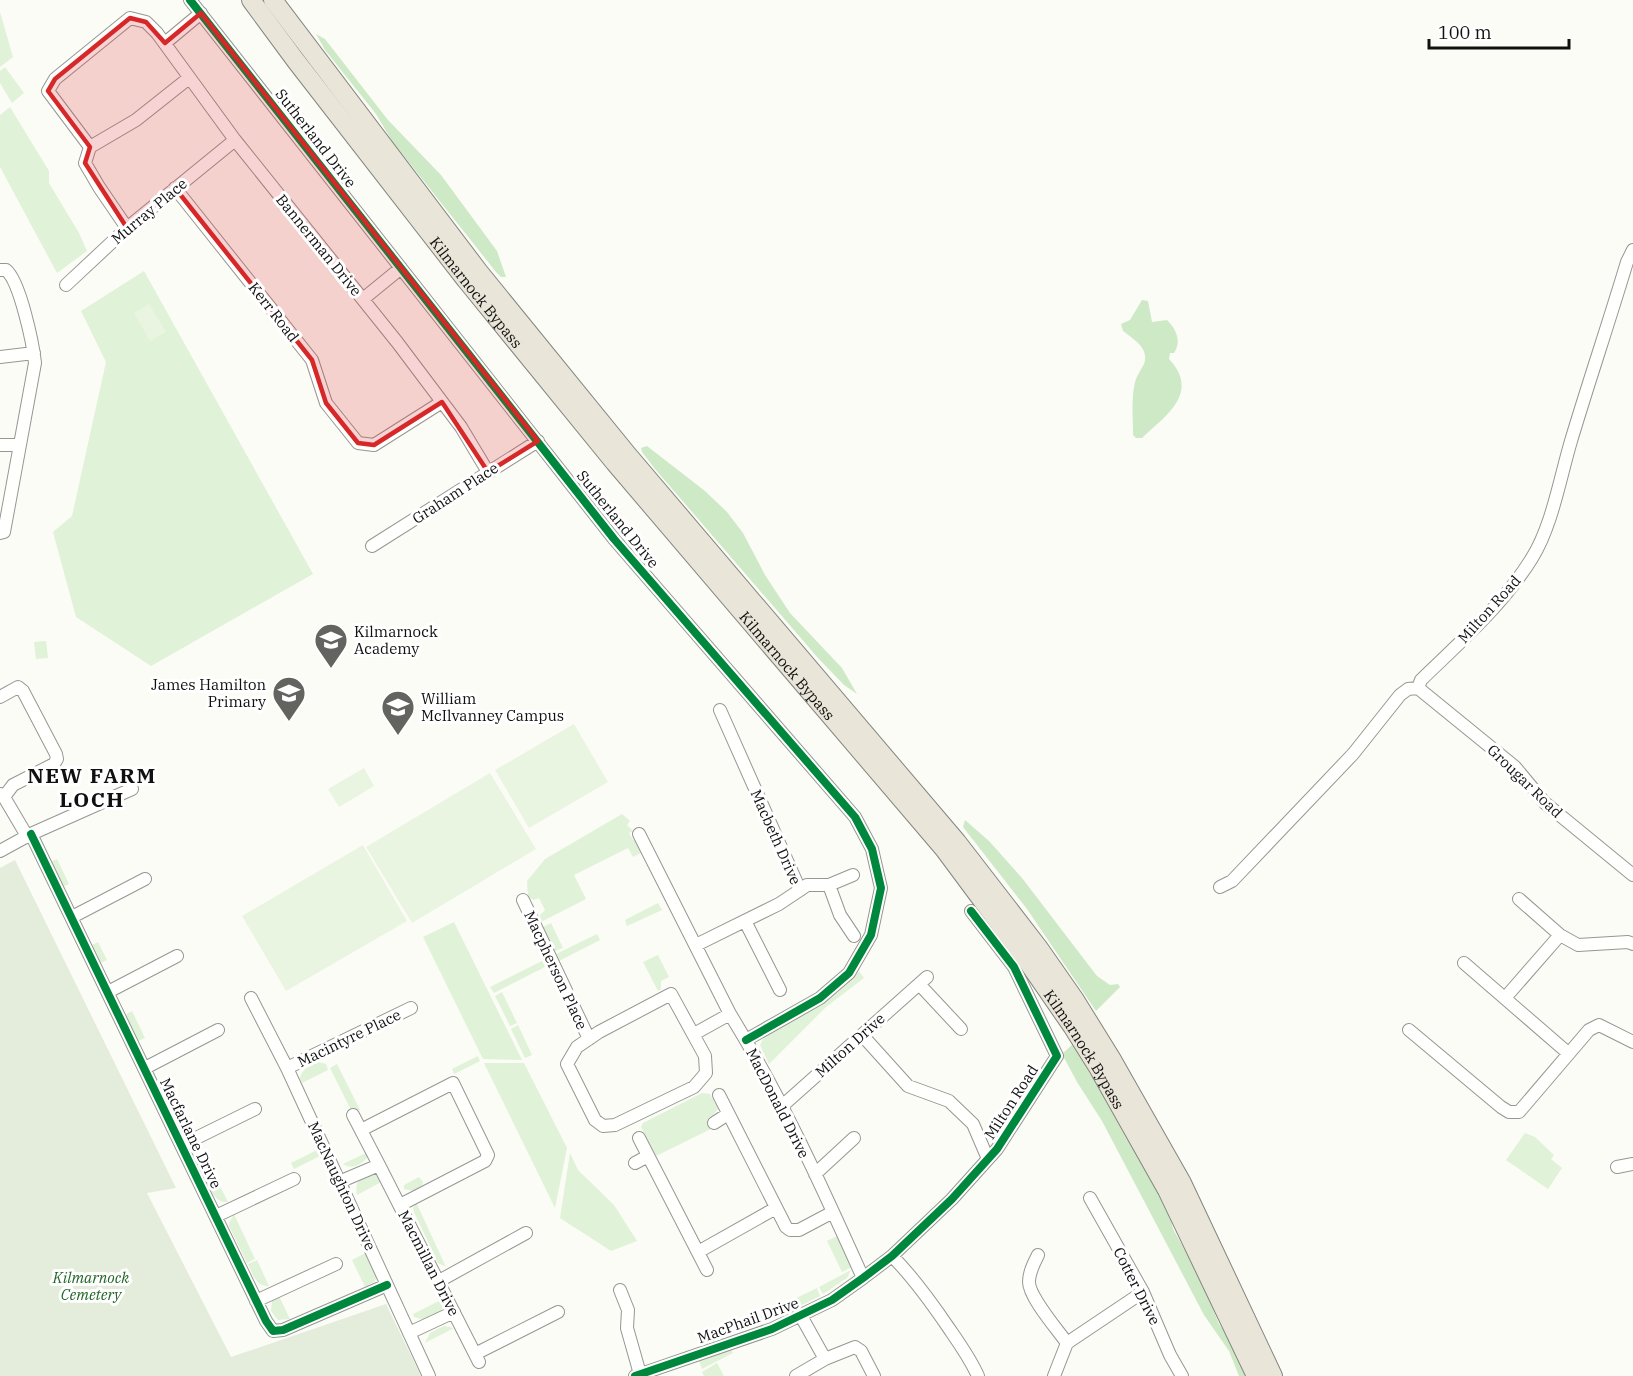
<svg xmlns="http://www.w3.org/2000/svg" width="1633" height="1376" font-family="'IBM Plex Serif',serif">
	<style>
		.green { fill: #e0f2d7 }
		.forest { fill: #cee9c6 }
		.cemetery { fill: #e4eddb }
		.pitch { fill: #eaf5e1 }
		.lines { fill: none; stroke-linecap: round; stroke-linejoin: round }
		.minor-casing { stroke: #969694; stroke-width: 14 }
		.highway-casing { stroke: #848481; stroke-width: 20 }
		.minor { stroke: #fffffe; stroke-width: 12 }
		.highway { stroke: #e9e5d8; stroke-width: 18 }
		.cycleway-casing { stroke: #fff; stroke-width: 11 }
		.cycleway { stroke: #00873e; stroke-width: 8 }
		.marked { fill: #d62828; fill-opacity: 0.2; stroke: #d62828; stroke-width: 4.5; stroke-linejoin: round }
		.labels { text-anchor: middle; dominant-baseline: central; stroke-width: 6; stroke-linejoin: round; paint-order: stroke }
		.street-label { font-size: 15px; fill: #101010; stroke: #fff }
		.poi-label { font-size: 15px; fill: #101010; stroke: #fff; text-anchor: start }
		.park-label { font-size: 15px; font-style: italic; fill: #226727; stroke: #fff }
		.district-label { font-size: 21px; font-weight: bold; letter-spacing: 1.5px; fill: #101010; stroke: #fff }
	</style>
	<rect width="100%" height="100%" fill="#fcfcf6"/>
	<path class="green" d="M0,12L13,57L0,67Z
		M5,67L24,93L12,103L0,83V71Z
		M10,107L49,171V183L79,233L87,251L57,273L0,167V115Z
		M144,271L313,574L151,666L76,617L53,532L72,516L106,362L81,311Z
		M46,641L48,658L36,659L34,642Z
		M622,814L630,821L627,825L633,831L629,833L633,840H639L644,848L641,853L633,857L628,848L574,875L586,899L541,922L538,917L545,910L539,898L534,900L528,897L527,881L545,859Z
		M57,859L69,884L62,887L50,862Z
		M658,903L662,910L627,926L625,920Z
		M454,922L522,1060L483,1059L423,937Z
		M551,923L563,948L555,951L543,927Z
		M597,934L600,940L559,961L556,954Z
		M98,942L107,960L100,963L92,945Z
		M658,955L669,977L661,981V989L658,991L643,962Z
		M544,960L547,966L494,993L490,987Z
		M859,971L864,978L826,1007L769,1064L760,1045L763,1039L838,992Z
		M502,992L517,1023L510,1026L495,996Z
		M132,1011L145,1038L138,1041L125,1015Z
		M518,1025L532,1055L525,1058L511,1029Z
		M478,1056L480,1061L454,1074L452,1069Z
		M318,1062L326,1064L328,1070L302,1083L300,1078C303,1068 309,1066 318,1062Z
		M484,1063H524L567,1148L555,1208Z
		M337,1064L360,1110L353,1114L330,1068Z
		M170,1087L174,1092L192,1131H185L180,1127L163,1090Z
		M702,1093L710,1094L718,1109L714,1114L708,1118L713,1128L656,1156L641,1127L643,1123Z
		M1525,1133L1535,1137L1554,1155L1551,1159L1562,1168L1548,1189L1506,1160Z
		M319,1149L322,1155L294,1169L291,1163Z
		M368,1152L367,1158C360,1165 352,1170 343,1164Z
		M570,1153L578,1170L614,1205L637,1241L611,1251L560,1218Z
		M214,1174L228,1202C214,1203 211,1189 205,1179Z
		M374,1174L378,1175L383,1181L357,1195C354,1179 361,1179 374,1174Z
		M419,1177L423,1182L422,1186L413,1191L404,1189V1185Z
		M416,1202L446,1267L438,1263L414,1212L413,1208Z
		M234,1214L255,1259L247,1263L229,1226V1223Z
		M837,1236L852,1267L842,1272L827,1241Z
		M369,1251L378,1276L374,1282L365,1287L352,1260Z
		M257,1260L269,1286C256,1287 253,1275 248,1264Z
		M851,1270L847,1278L823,1294L819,1287Z
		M817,1288L820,1296L790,1311L786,1303Z
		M279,1296L290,1319L278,1320L271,1311L272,1301Z
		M443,1299C444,1313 437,1315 426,1320L414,1317L413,1314Z
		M783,1305L787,1312L758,1323L756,1319Z
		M444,1326L454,1328L425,1343L430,1333Z
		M729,1346L733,1353L702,1369L698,1358Z
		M717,1363L724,1376H704L702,1372Z"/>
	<path class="forest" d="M316,34L325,39L388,120L441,175L497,251L506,277H501L496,272L392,141L376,114L325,50Z
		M1142,300L1148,301L1152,322L1167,320C1176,329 1182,341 1174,353H1170L1169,359C1201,393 1165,416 1142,438H1136L1133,435C1133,418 1131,398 1135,382C1137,375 1141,370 1144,364C1150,348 1133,339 1123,331L1121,324L1130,320Z
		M647,446L705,491L727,512L743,533L765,575L790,613L842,668L857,694L844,685L818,658L655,469L642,452L641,448Z
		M965,820L989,841L1022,878L1097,976L1110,985L1118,984L1120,987L1096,1011L1027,909L963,827Z
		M1076,1041L1166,1196L1173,1229L1200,1277L1219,1324L1239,1353L1251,1376H1239L1229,1351L1204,1315L1102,1121L1077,1082L1062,1054Z"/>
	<path class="cemetery" d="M15,860L176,1188L147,1193L231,1357L386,1304L421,1376H0V868Z"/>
	<path class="pitch" d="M149,304L166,332L150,341L134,313Z
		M574,724L608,782L529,828L495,770Z
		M364,768L374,786L339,807L328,789Z
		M490,773L536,849L412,923L366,847Z
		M363,845L407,921L286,991L242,916Z"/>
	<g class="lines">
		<defs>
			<path id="minor" d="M190,0L614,539L855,817L872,849L881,888L871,935L849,973L820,998L746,1040
				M165,43L201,13
				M90,147L48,91L55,79L130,18L146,22L157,33L235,140L397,342L461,427L488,472
				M175,188L312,360L326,403L358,443L374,445L442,402
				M127,228L99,187L85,163L90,147L136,120L189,78
				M0,270H6C20,281 33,344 35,363L4,532L0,533
				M66,285L127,228L235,140
				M363,299L401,268
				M0,357L34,353
				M0,445H20
				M372,546L538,441
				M1418,688L1421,680C1460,642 1503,605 1532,558C1552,526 1560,478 1571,441C1589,381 1609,322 1627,262L1633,250
				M1418,688L1515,767L1545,803L1633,875
				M0,697L18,687L23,691L56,754L57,759L54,764L13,785L4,797
				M0,794L4,797L27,836
				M31,834L266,1321L273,1331L283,1330L387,1285
				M639,834L730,1014C782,1098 823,1189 863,1278
				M0,851L31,834L132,789
				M829,885L840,915L854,936
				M1220,887L1232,881L1353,754L1400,695L1408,689L1418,688
				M800,890L807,885H829L853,875
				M1519,899L1560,935L1578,945L1628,942L1633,944
				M523,900L589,1039
				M72,917L145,879
				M745,921L780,990
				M696,945L779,904L800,890L720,710
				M1464,963L1568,1053
				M919,984L961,1029
				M108,992L177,956
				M671,994L705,1056L706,1073L694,1087L615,1125L603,1126L595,1120L567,1064L577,1047L599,1032Z
				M251,998L287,1068L429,1376
				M1505,998L1560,935
				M1409,1030L1501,1107L1509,1112H1519L1589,1030L1599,1025L1633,1042
				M694,1034L730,1014
				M862,1035L908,1086L949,1101L973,1124L988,1159
				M145,1068L218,1030
				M287,1068L411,1008
				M719,1095L786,1227L790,1230H799L833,1212
				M781,1107L927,977
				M714,1123L728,1114
				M361,1130L453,1083L488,1155L485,1161L400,1205
				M639,1138L707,1270
				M182,1145L255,1109
				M635,1163L648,1156
				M379,1165L479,1362
				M1617,1167L1633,1164
				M815,1174L854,1138
				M339,1182L379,1165L353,1115
				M1090,1198L1143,1292L1170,1355L1182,1376
				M216,1216L294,1179
				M698,1252L776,1208
				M1038,1255C1034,1263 1029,1272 1029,1282C1029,1297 1057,1329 1067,1343
				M892,1256C914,1278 931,1302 948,1327C959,1343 970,1358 978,1376
				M439,1281L526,1233
				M620,1290L628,1310L627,1328L640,1374
				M256,1301L336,1264
				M801,1316L825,1359
				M409,1333L454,1312
				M475,1354L558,1312
				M635,1376L772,1329L832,1300L863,1278L892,1256L952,1199L997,1149L1057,1056L1014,967L971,911
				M796,1376L825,1359L855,1347L861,1351L874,1376
				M1054,1376L1067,1343L1143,1292"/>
			<g id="highway">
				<path id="s1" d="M251,0L296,61L466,280L615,463L944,849L1025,958L1072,1026L1099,1069L1167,1190L1256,1376"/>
				<path d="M273,0L479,272L627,454L957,842L1038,947L1075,1000L1111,1058L1182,1183L1273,1376"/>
			</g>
		</defs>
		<use href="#minor" class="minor-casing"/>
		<use href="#highway" class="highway-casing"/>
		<use href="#minor" class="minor"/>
		<use href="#highway" class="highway"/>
		<defs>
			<path id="cycleway" d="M190,0L614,539L855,817L872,849L881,888L871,935L849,973L820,998L746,1040
				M31,834L266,1321L273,1331L283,1330L387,1285
				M635,1376L772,1329L832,1300L863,1278L892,1256L952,1199L997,1149L1057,1056L1014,967L971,911"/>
		</defs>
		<use href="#cycleway" class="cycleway-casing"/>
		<use href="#cycleway" class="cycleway"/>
	</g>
	<path class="marked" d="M201,13L538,441L488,472L442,402L374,445L358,443L326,403L312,360L175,188L127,228L85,163L90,147L48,91L55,79L130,18L146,22L165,43Z"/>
	<defs>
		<symbol id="school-pin" viewBox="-11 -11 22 30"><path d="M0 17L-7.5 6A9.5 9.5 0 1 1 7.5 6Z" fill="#636360" stroke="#fff"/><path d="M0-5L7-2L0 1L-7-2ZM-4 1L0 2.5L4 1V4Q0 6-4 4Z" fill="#fff"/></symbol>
	</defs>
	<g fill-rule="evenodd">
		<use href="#school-pin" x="312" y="621" width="38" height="52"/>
		<use href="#school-pin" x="270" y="674" width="38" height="52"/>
		<use href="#school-pin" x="379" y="688" width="38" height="52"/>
	</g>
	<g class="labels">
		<g class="street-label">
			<text transform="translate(316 138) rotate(52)">Sutherland Drive</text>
			<text transform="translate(149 211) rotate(-40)">Murray Place</text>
			<text transform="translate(319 245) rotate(51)">Bannerman Drive</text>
			<text stroke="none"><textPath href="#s1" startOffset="369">Kilmarnock Bypass</textPath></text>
			<text transform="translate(274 312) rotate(52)">Kerr Road</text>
			<text transform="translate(455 493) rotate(-33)">Graham Place</text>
			<text transform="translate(618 519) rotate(51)">Sutherland Drive</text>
			<text transform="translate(1489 609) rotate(-48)">Milton Road</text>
			<text stroke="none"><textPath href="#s1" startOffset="855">Kilmarnock Bypass</textPath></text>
			<text transform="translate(1525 781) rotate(44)">Grougar Road</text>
			<text transform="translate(776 837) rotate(66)">Macbeth Drive</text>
			<text transform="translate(556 970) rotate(65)">Macpherson Place</text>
			<text transform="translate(349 1038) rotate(-26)">Macintyre Place</text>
			<text transform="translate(850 1045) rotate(-42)">Milton Drive</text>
			<text stroke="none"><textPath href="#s1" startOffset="1341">Kilmarnock Bypass</textPath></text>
			<text transform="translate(1011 1102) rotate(-57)">Milton Road</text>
			<text transform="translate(778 1103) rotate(63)">MacDonald Drive</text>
			<text transform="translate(191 1133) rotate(64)">Macfarlane Drive</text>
			<text transform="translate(342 1186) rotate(65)">MacNaughton Drive</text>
			<text transform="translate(429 1263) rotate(63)">Macmillan Drive</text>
			<text transform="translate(1137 1286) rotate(63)">Cotter Drive</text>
			<text transform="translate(748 1320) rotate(-20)">MacPhail Drive</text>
		</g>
		<g class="poi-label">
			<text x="354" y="631">Kilmarnock<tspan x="354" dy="17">Academy</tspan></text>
			<text x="266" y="684" text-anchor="end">James Hamilton<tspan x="266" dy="17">Primary</tspan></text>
			<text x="421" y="698">William<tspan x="421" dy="17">McIlvanney Campus</tspan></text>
		</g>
		<g class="park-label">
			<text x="91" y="1277">Kilmarnock<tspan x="91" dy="17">Cemetery</tspan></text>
		</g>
		<g class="district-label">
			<text x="92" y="775">NEW FARM<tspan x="92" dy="24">LOCH</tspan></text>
		</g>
	</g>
	<path d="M1429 39v9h140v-9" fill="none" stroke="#101010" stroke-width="3"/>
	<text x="1438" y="39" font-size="18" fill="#101010" stroke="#ffffff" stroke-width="4.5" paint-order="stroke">100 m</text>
</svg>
